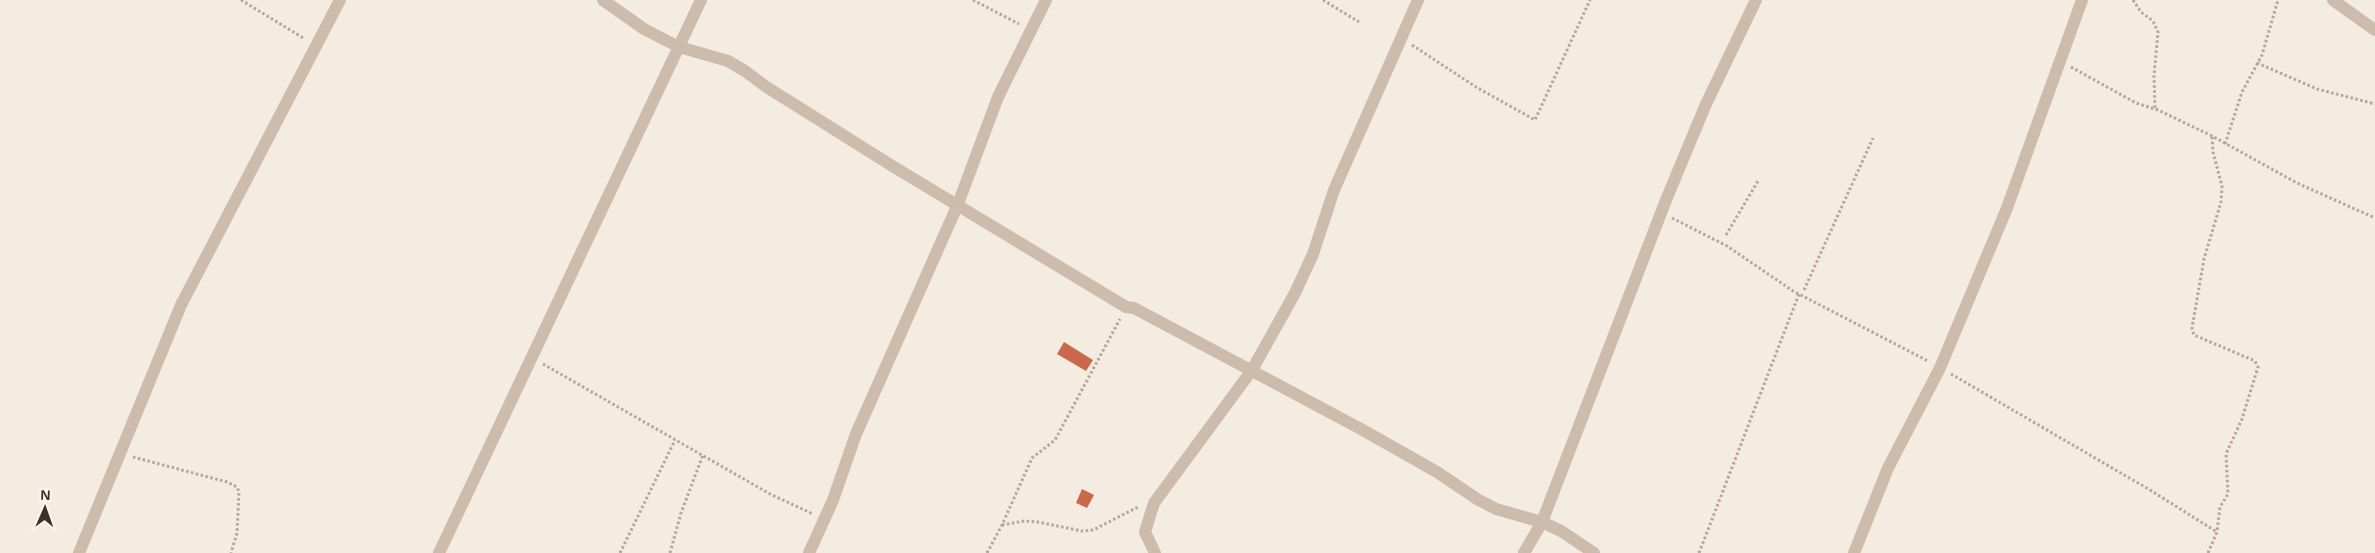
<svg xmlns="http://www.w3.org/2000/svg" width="2375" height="553" font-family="Helvetica,sans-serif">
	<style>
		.building { fill: #c8694b }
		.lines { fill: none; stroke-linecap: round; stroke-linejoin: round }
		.path { stroke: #b9a596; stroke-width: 3; stroke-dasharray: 2.5 2.5; stroke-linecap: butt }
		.minor { stroke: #cdbbac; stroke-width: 12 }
	</style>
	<rect width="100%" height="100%" fill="#f4ebe1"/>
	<path class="building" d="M1064,342L1093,360L1086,371L1057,354Z
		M1082,489L1094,495L1087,508L1076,503Z"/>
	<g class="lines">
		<path class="path" d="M241,0L305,39
			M973,0L1019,24
			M1323,0L1359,22
			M2133,0L2141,12L2153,21L2158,32L2154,76L2155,109
			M1412,45L1476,87L1535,120L1590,0
			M2257,63L2317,89L2375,104
			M2071,67L2136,103L2158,110L2212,136L2297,183L2375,218
			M2225,144L2242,92L2262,55L2278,0
			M1672,218L1727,246L1793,291L1928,361
			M1726,235L1758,181
			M1804,290L1873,138
			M543,364L770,494L813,514
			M1951,374L2150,490L2217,532
			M133,457L227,482L237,487L239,492L237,533L231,553
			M1002,525L1024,521L1038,522L1082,531L1093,530L1138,507
			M620,553L675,440
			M670,553L681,513L703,455
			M987,553L1002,525L1032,458L1055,440L1120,319
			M1699,553L1799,294
			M2208,553L2217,532L2220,507L2228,494L2226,454L2242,419L2258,367L2255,361L2194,335L2192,328L2204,259L2221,202L2222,186L2213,152L2212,136"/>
		<path class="minor" d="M603,0L644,29L679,47L728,61L745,71L765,86L894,167L1126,307L1134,308L1361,429L1437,472L1477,499L1496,509L1542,522L1561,531L1594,553
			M2333,0L2375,30
			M79,553L181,305L340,0
			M439,553L701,0
			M809,553L833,500L856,434L958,204L998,97L1046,0
			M1155,553L1145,532L1154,503L1252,370L1295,293L1313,254L1334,190L1418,0
			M1524,553L1542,522L1666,200L1706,104L1756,0
			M1854,553L1888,468L1940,368L2007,208L2082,0"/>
	</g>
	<g transform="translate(45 508) rotate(2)" stroke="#fbf5ee" stroke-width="4" paint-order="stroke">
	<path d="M0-4L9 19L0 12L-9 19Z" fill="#3b302b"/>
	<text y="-8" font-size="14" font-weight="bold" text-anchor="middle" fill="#3b302b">N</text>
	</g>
</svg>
